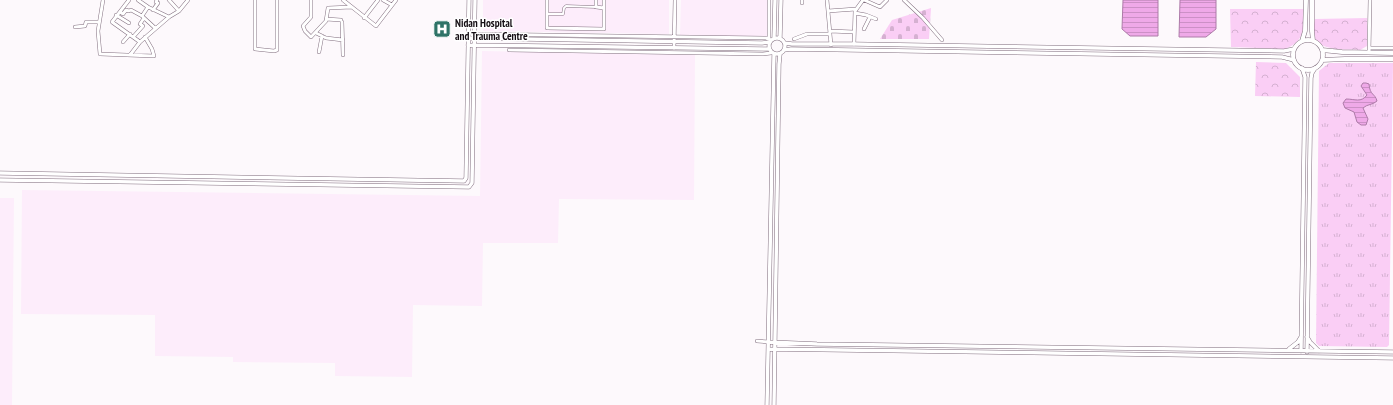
<svg xmlns="http://www.w3.org/2000/svg" width="1393" height="405" font-family="'PT Sans Narrow',sans-serif">
	<style>
		.built { fill: #fdedfb }
		.grass { fill: url(#grass-tufts) }
		.forest { fill: url(#forest-crowns) }
		.cemetery { fill: url(#cemetery-stones) }
		.water { fill: url(#water-rules); stroke: #ad7aa8 }
		.lines { fill: none; stroke-linecap: round; stroke-linejoin: round }
		.pedestrian-casing { stroke: #816e7e; stroke-width: 3 }
		.minor-casing { stroke: #816e7e; stroke-width: 4 }
		.tertiary-casing { stroke: #816e7e; stroke-width: 4.5 }
		.secondary-casing { stroke: #816e7e; stroke-width: 5 }
		.pedestrian { stroke: #fff; stroke-width: 2 }
		.minor { stroke: #fff; stroke-width: 3 }
		.tertiary { stroke: #fff; stroke-width: 3.5 }
		.secondary { stroke: #fff; stroke-width: 4 }
		.labels { text-anchor: middle; dominant-baseline: central; stroke-width: 3; stroke-linejoin: round; paint-order: stroke }
		.poi-label { font-size: 11px; font-weight: bold; fill: #140d13; stroke: #fff; text-anchor: start }
	</style>
	<defs>
		<pattern id="grass-tufts" width="24" height="20" patternUnits="userSpaceOnUse"><rect width="24" height="20" fill="#facef5"/><path d="M3 7l-1-3M5 7V3M7 7l1-3M15 17l-1-3M17 17v-4M19 17l1-3" fill="none" stroke="#d5b0d1"/></pattern>
		<pattern id="forest-crowns" width="20" height="18" patternUnits="userSpaceOnUse"><rect width="20" height="18" fill="#facef5"/><path d="M2 6a3 3 0 1 1 6 0M12 15a3 3 0 1 1 6 0" fill="none" stroke="#d5b0d1"/></pattern>
		<pattern id="cemetery-stones" width="16" height="16" patternUnits="userSpaceOnUse"><rect width="16" height="16" fill="#facef5"/><path d="M2 7V4a2 2 0 0 1 4 0v3zM10 15v-3a2 2 0 0 1 4 0v3z" fill="#d5b0d1"/></pattern>
		<pattern id="water-rules" width="6" height="5" patternUnits="userSpaceOnUse"><rect width="6" height="5" fill="#efa9e8"/><path d="M0 2.5h6" fill="none" stroke="#cc90c6"/></pattern>
	</defs>
	<rect width="100%" height="100%" fill="#fdf9fc"/>
	<path class="built" d="M483,0H669V34L483,31Z
		M681,0H767V37L680,35Z
		M482,51L695,55L694,200L559,199L558,243H483L482,306L413,305L412,377L335,376V363L233,362V357L155,356V315L21,314L22,190L480,196Z
		M0,198H14L12,405H0Z"/>
	<path class="grass" d="M1329,63H1393L1389,345L1387,347L1319,346L1316,343L1319,71Z"/>
	<path class="forest" d="M1230,9H1304C1303,28 1306,41 1285,49L1231,47Z
		M1367,18V46L1360,50C1347,49 1317,52 1314,35C1313,30 1314,24 1315,19Z
		M1256,62L1286,63L1300,77V97L1255,96Z"/>
	<path class="cemetery" d="M931,8L929,39H880L892,20Z"/>
	<path class="water" d="M1123,0H1158V36H1130L1122,29Z
		M1180,0H1216V29L1206,37H1179Z
		M1363,83H1366L1369,84C1370,96 1375,93 1377,101C1373,105 1367,104 1363,108L1368,119L1366,125H1361L1357,122L1354,112L1345,108L1343,103L1346,99C1355,99 1361,103 1367,95L1361,86Z"/>
	<g class="lines">
		<defs>
			<path id="pedestrian" d="M548,14H563L564,8L566,6L596,7"/>
			<path id="minor" d="M103,0L98,31L100,54L154,56L152,49L145,37
				M129,0L112,22L140,42L169,17L179,11L188,0
				M138,0L148,7L169,17
				M169,0L179,11
				M255,0V49L274,51L277,50V0
				M311,0V17L303,26L305,31L311,37L326,21L328,8L352,7
				M343,0L376,26L396,0
				M383,0L392,5
				M547,0V28L604,29V0
				M596,0V7L604,8
				M827,0L831,45
				M864,0L880,7L887,0
				M904,0L923,18L942,40
				M802,3V0
				M153,10L158,3L156,2L157,0
				M828,11L856,9
				M120,12L123,14L126,10L129,11L131,10L142,16L155,28
				M855,13L866,15L876,19
				M116,15L129,23
				M142,16L148,7
				M364,18L378,0
				M326,19L341,20
				M342,22L343,55
				M75,27L85,26L86,22H99
				M864,29L870,17
				M830,31L854,32
				M316,33L326,38L343,40
				M475,34L766,38L771,40
				M134,36L143,26L140,24L144,18
				M769,38V0
				M794,39L807,34H830
				M123,42L130,34
				M854,44L855,11L863,0
				M674,48L675,0
				M1369,48H1393
				M509,50L763,54L771,53
				M319,52L322,36
				M1369,52L1370,0
				M130,55L140,42
				M757,341L769,342"/>
			<path id="tertiary" d="M769 46a8 8 0 1 1 16 0a8 8 0 1 1-16 0Z
				M468,38L762,43L770,42
				M774,38L775,0
				M780,38L781,0
				M785,43L792,44H854L1284,51L1294,49
				M468,45L769,49
				M784,50L791,49L1282,57L1294,60
				M0,173L464,181L466,178L469,0
				M0,180L469,187L472,183L475,0
				M1307,337L1310,342L1319,351
				M769,342L817,344L1393,352
				M769,349L1393,358
				M1289,349L1298,342L1301,337
				M1301,351L1305,77L1302,68
				M1307,352L1311,78L1312,73L1315,68
				M767,405L774,54
				M774,405L779,64L780,54"/>
			<path id="secondary" d="M1312,0V31L1313,41
				M1293 55a15 15 0 1 1 30 0a15 15 0 1 1-30 0Z
				M1302,41L1305,31L1306,0
				M1322,50L1342,52L1393,53
				M1322,60L1345,59H1393"/>
		</defs>
		<use href="#pedestrian" class="pedestrian-casing"/>
		<use href="#minor" class="minor-casing"/>
		<use href="#tertiary" class="tertiary-casing"/>
		<use href="#secondary" class="secondary-casing"/>
		<use href="#pedestrian" class="pedestrian"/>
		<use href="#minor" class="minor"/>
		<use href="#tertiary" class="tertiary"/>
		<use href="#secondary" class="secondary"/>
	</g>
	<defs>
		<symbol id="hospital-square" viewBox="-11 -11 22 22"><rect x="-9" y="-9" width="18" height="18" rx="4" fill="#2e7367" stroke="#fff"/><path d="M-5-5h3v3.5h4V-5h3V5h-3V1.5h-4V5h-3Z" fill="#fff"/></symbol>
	</defs>
	<g fill-rule="evenodd">
		<use href="#hospital-square" x="432" y="19" width="20" height="20"/>
	</g>
	<g class="labels">
		<g class="poi-label">
			<text x="455" y="23">Nidan Hospital<tspan x="455" dy="13">and Trauma Centre</tspan></text>
		</g>
	</g>
</svg>
